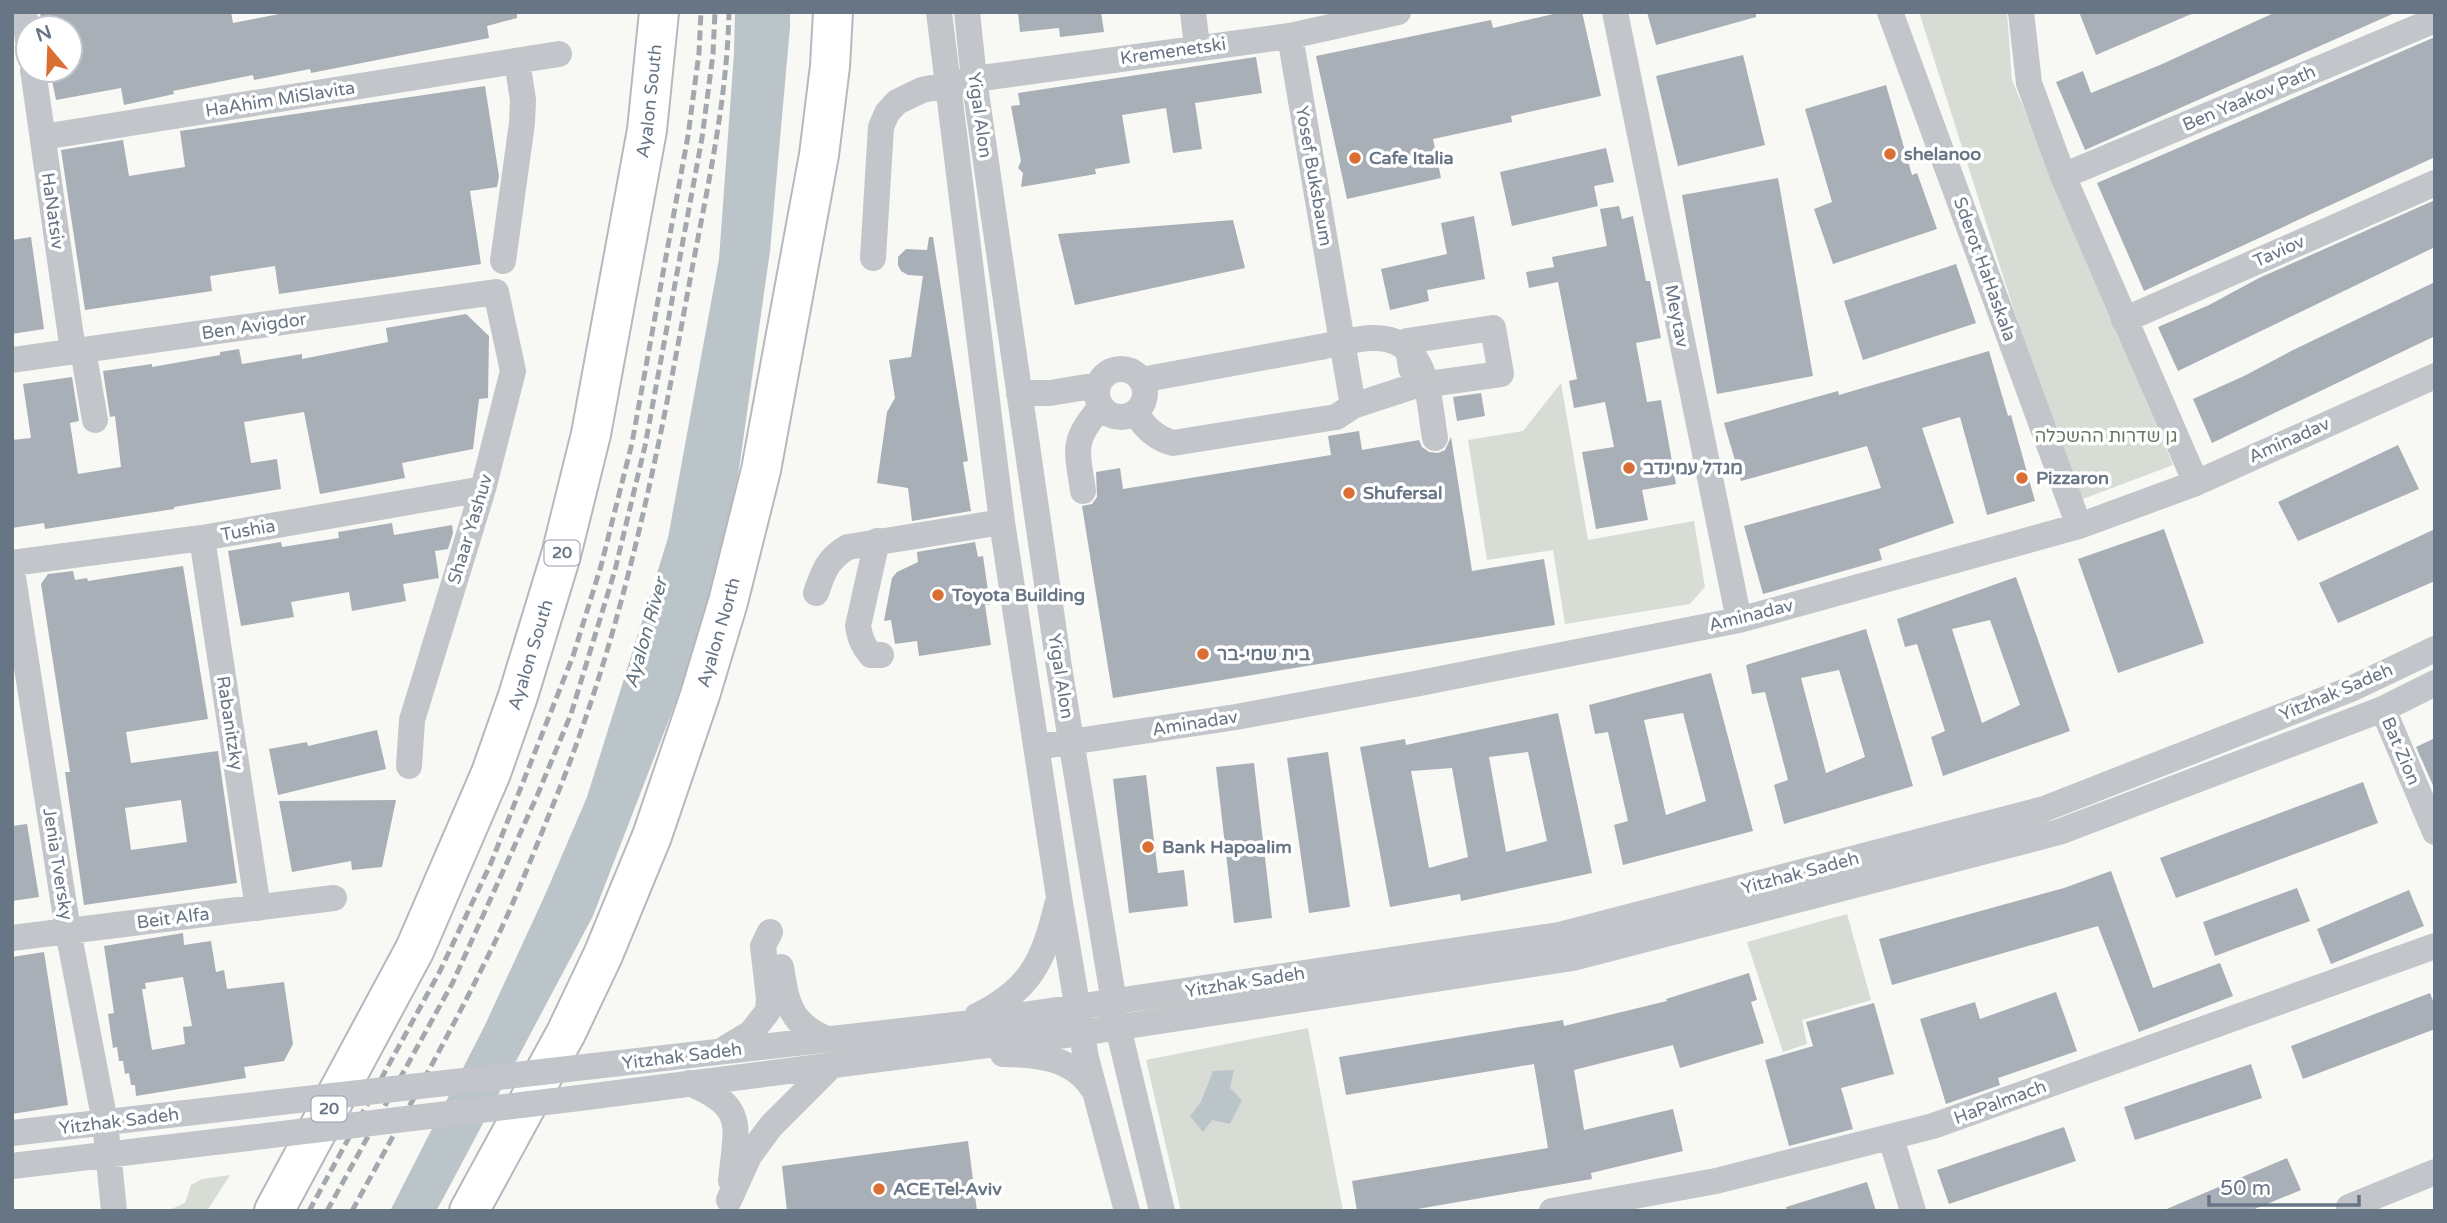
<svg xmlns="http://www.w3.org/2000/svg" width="2447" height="1223" font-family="'Varela Round',Heebo,sans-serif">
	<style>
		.green { fill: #d7ddd5 }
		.water { fill: #bbc4c9 }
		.building { fill: #a8afb6; fill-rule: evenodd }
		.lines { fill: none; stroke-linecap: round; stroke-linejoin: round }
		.highway-casing { stroke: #b5b8bc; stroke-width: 42 }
		.minor { stroke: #c2c5c9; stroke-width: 26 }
		.highway { stroke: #fff; stroke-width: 38 }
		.rail { stroke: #a3a8ae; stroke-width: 5; stroke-dasharray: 10 5; stroke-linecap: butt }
		.minor-bridge { stroke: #c2c5c9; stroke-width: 26 }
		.poi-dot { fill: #da6e33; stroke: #fff; stroke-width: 2.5 }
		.labels { text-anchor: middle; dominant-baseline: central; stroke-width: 7; stroke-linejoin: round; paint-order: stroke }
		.shield { fill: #fff; stroke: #959eaa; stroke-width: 2 }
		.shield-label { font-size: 16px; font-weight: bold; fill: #687585 }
		.street-label { font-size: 18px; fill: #687585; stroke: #fff }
		.poi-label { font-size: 18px; font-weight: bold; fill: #687585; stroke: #fff; text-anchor: start }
		.park-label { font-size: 18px; fill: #657763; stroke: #fff }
		.water-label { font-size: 19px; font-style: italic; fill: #647580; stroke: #fff }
	</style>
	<rect width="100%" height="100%" fill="#f8f8f5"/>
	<path class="green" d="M1919,12H2007L2012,80L2173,465L2075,502Z
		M1561,383L1588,540L1694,521L1705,587L1690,604L1565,624L1553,550L1487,560L1468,440L1523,431Z
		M1847,914L1871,1000L1802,1020L1807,1044L1783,1052L1747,942Z
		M1308,1028L1343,1211H1181L1146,1060Z
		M230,1175L207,1211H167L185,1203L191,1185L202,1179Z"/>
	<path class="water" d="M735,12H790V27L770,251L738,476L702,634L593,916L446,1193L436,1211H390L485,1025L545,895L587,797L668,538L719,259L734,53Z
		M1234,1070L1230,1088L1242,1100L1230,1124L1212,1120L1203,1132L1190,1116L1201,1102L1213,1071Z"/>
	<path class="building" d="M40,12H231L233,23L289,12H517V18L487,26L489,38L311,73L310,69L254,80L253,75L173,91L174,94L124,105L121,88L56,100L50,70H70V28H42Z
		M1018,12H1101L1104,32L1060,37L1059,28L1020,32Z
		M1562,12H1582L1601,96L1511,116L1512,122L1433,139L1441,178L1347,199L1316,56L1491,20L1493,28Z
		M1647,12H1756V17L1656,45Z
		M2079,12H2196L2096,55Z
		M2276,12H2397L2085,150L2056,82L2083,71L2091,93L2160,65Z
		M2435,37V157L2144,291L2097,183Z
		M1743,55L1765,145L1678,166L1656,76Z
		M1256,57L1262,93L1195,103L1202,149L1173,153L1166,108L1122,115L1130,163L1095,169L1096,174L1021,187L1023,173L1018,168L1021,161L1011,106L1020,105L1018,93Z
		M1886,85L1912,175L1917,173L1937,229L1833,264L1814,209L1832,202L1805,109Z
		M485,86L499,176L497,187L470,191L481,264L279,294L275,266L210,276L212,291L85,310L61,150L123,140L129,176L185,167L180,131Z
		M1606,148L1614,182L1594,186L1598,206L1512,226L1500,172Z
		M1778,178L1813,376L1717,394L1682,195Z
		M2435,200V247L2178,371L2158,327L2209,305L2259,278Z
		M1619,206L1622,219L1633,216L1646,281H1650L1661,338L1636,343L1647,402L1661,400L1676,484L1642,490L1648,520L1596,529L1582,452L1614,447L1605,402L1574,408L1569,381L1577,379L1558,282L1529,288L1526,272L1554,267L1552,257L1607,246L1600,209Z
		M1474,216L1485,279L1427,290L1429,301L1390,310L1381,269L1447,254L1441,223Z
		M1233,220L1245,268L1075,305L1058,234Z
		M31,237L44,329L12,334V240Z
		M929,237H933L968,461L963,462L971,511L912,521L908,488L877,483L887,412L895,398L889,360L911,357L923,276L908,275L901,271L898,265V257L906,249L927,250Z
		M1956,264L1976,323L1863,360L1844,301Z
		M2435,282V336L2212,443L2193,399L2244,376L2293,350Z
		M466,314L489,336L488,398L479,399L473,449L402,463L405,478L320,494L304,412L244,422L251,463L277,459L281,489L174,507V509L45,529L44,523L12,528V440L31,438L23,384L72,377L79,421L70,423L78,474L121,467L115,416L110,417L103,371L152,364V367L220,355V352L239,349L242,364L302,354V359L388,342L386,328Z
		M1989,351L2008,416L2011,415L2035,501L1987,515L1960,417L1922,428L1954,523L1879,549L1882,560L1763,594L1744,526L1881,488L1867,446L1741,481L1724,423L1838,391L1839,395Z
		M1481,393L1485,416L1457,421L1453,397Z
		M1359,431L1362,450L1419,440L1422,447L1429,452L1438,453L1445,450L1451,437L1472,571L1544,559L1555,625L1113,698L1082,506L1092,504L1097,497L1096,472L1120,468L1123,489L1331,455L1328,436Z
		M2398,445L2419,489L2298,541L2278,502Z
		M392,523L394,535L452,525L453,533L448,549L435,551L439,578L403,584L406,601L352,611L349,592L291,602L294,617L241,626L228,551L281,542L282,547L339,538L338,532Z
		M2164,529L2204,643L2118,673L2078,559Z
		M2435,529V581L2338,623L2319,583Z
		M975,542L978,557L983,556L990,605H985L991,645L919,656L917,641L895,644L891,620L884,621L892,578L897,572L918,562L917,552Z
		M183,566L208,719L126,732L131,763L218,751L237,883L84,905L65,772H70L41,584L48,574L73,571L75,580L87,578L88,581ZM181,800L187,842L131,850L125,808Z
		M2016,577L2070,731L1943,776L1931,737L1945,731L1917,644L1905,647L1897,619ZM1990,620L2020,705L1982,723L1952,629Z
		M1866,629L1913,786L1784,824L1774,785L1788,780L1765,692L1752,694L1746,665ZM1839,670L1865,757L1826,773L1801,678Z
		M1711,673L1753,831L1623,865L1614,825L1628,821L1608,732L1595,734L1589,705ZM1683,713L1706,801L1666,815L1644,720Z
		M1558,713L1592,873L1461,901L1460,894L1390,907L1360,747L1405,739L1406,745ZM1528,752L1547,841L1506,852L1489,757ZM1452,768L1468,857L1429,868L1411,771Z
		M377,730L386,769L278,795L269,749L307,742L308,746Z
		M2435,738V790L2416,747Z
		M1328,752L1350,907L1309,913L1287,758Z
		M1254,763L1272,918L1234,923L1216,767Z
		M1146,775L1158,873L1184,870L1188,906L1129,913L1113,779Z
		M2363,782L2378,823L2176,898L2160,858Z
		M396,800L382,867L352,870L351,861L292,872L279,801Z
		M27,824L39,897L12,901V826Z
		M2111,871L2153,988L2220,963L2233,996L2139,1032L2098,926L1892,985L1879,939L2064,888Z
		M2297,888L2310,921L2215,956L2203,922Z
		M2409,890L2424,926L2331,964L2317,929Z
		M183,933L184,945L211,941L216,972L224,970L227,989L284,982L293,1044L284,1061L244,1067L246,1078L136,1096L135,1085H131L129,1073L125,1074L123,1061H119L117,1047L113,1048L108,1014L114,1013L104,946ZM183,977L192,1026L183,1027L185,1044L152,1050L142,989H146L145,983Z
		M44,952L68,1105L12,1114V957Z
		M1749,973L1757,1000L1751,1002L1764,1043L1680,1068L1673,1045L1574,1070L1584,1130L1673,1109L1683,1151L1591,1173L1592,1179L1406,1211H1357L1352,1181L1548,1148L1534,1064L1346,1095L1339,1057L1563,1020L1564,1026L1667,1001L1666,999Z
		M2056,992L2077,1051L1998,1078L2000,1085L1946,1104L1920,1019L1975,1002L1980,1019Z
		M2430,993L2435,1006V1029L2303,1079L2291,1046Z
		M1874,1003L1894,1074L1841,1088L1853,1129L1789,1146L1765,1060L1813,1046L1806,1022Z
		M2251,1064L2262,1098L2135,1140L2124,1107Z
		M2064,1127L2076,1161L1949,1204L1937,1170Z
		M968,1141L977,1211H787L782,1166Z
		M2287,1158L2301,1190L2250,1211H2162Z
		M1867,1182L1876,1211H1787L1786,1207Z"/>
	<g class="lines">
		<defs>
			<g id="highway">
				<path id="s1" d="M274,1211L415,949L491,773L518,696L561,555L591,434L647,130L659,12"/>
				<path id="s2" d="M469,1211L566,1033L603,955L652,836L700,695L728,602L761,470L819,155L830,66L833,12"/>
			</g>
		</defs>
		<use href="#highway" class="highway-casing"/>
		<path class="minor" d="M24,12L28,40
			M939,12L1002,522L1059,897L1086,1058L1127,1211
			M967,12L974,79L1059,667L1118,1027L1162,1211
			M1193,12L1197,47
			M1615,12L1739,620
			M1890,12L2079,526
			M2021,12L2029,83L2063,176L2196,483
			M33,70L73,351
			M43,137L559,54
			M2063,176L2435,20
			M873,258L881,127L887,113L897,102L922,90L974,79L1290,36L1398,12
			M503,261L522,123L523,100L517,61
			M2124,320L2435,183
			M83,350L95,420
			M12,360L496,292L513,371L483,489L412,720L409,766
			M1097 393a24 24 0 1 1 48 0a24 24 0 1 1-48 0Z
			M1141,380L1320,347
			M1019,393H1050L1098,385
			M1353,406L1414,386L1501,374L1493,328L1407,341L1411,368
			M1135,413C1146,428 1155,438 1173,443L1336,417L1353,406L1290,36
			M1083,491C1077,449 1071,441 1101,407
			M202,538L258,908
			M877,541L858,626C860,638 863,646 871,655H881
			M12,563L202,538L483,489
			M12,571L68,931L105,1122L114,1211
			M816,593C823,572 828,558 848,547L1002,522
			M2383,709L2435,832
			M1037,747L1236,717L1420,683L1739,620L2079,526L2196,483L2435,376
			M12,938L334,898
			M781,967C787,1004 790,1024 827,1039
			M977,1016C1031,989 1043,962 1057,905
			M726,1048L751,1033L768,1011L769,999L763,946L770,932
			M1003,1054C1037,1054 1074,1058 1093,1089
			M594,1066L963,1024L1559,935L2044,809L2351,689L2435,649
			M689,1083C748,1107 736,1126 731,1181
			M579,1098L1081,1033L1573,958L2059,832L2383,709L2435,683
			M12,1133L263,1104
			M1891,1138L1913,1211
			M12,1166L248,1138
			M729,1200L749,1156L771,1126L832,1065
			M2349,1207L2435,1172
			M1552,1211L1716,1181L1933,1126L2435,946"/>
		<use href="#highway" class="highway"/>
		<path class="rail" d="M309,1211L440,971L491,863L573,656L601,566L632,443L688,136L699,53L701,12
			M327,1211L453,982L537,796L571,714L615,570L645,446L702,138L713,54L715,12
			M352,1211C400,1123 449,1036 493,946C516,899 535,849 555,800C621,638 656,466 687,296C704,202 727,107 729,12"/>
		<path class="minor-bridge" d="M1320,347C1337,344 1356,338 1374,338C1429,338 1428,398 1435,438
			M263,1104L594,1066
			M248,1138L579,1098"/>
	</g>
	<g class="poi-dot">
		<circle cx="1890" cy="154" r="7"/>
		<circle cx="1355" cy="158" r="7"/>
		<circle cx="1629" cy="468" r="7"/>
		<circle cx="2022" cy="478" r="7"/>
		<circle cx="1349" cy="493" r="7"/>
		<circle cx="938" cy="595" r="7"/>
		<circle cx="1203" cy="654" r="7"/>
		<circle cx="1148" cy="847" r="7"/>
		<circle cx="879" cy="1189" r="7"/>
	</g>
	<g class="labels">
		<g class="shield">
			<rect x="544.5" y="540.5" width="35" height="25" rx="5"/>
			<rect x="311.5" y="1096.5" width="35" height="25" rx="5"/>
		</g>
		<g class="shield-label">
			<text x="562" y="553">20</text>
			<text x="329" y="1109">20</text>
		</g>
		<g class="street-label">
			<text transform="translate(1173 51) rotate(-8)">Kremenetski</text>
			<text transform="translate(2249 98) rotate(-23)">Ben Yaakov Path</text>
			<text transform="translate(280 99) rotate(-9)">HaAhim MiSlavita</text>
			<text stroke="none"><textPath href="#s1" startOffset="1181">Ayalon South</textPath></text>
			<text transform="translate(980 115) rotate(82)">Yigal Alon</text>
			<text transform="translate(1314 176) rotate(80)">Yosef Buksbaum</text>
			<text transform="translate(53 211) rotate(82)">HaNatsiv</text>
			<text transform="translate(2279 251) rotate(-24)">Taviov</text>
			<text transform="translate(1985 269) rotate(70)">Sderot HaHaskala</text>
			<text transform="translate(1677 316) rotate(79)">Meytav</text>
			<text transform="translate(254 326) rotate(-8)">Ben Avigdor</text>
			<text transform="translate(2289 440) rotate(-24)">Aminadav</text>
			<text transform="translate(470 529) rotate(-73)">Shaar Yashuv</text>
			<text transform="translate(248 530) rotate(-10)">Tushia</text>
			<text transform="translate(1751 615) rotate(-14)">Aminadav</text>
			<text stroke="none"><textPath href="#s2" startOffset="632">Ayalon North</textPath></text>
			<text stroke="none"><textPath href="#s1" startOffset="614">Ayalon South</textPath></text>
			<text transform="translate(1061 676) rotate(81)">Yigal Alon</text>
			<text transform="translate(2336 692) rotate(-23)">Yitzhak Sadeh</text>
			<text transform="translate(230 723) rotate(81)">Rabanitzky</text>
			<text transform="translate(1195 723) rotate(-9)">Aminadav</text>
			<text transform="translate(2401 751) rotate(67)">Bat Zion</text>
			<text transform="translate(58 864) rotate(81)">Jenia Tversky</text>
			<text transform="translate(1800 873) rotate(-15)">Yitzhak Sadeh</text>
			<text transform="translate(173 918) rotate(-7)">Beit Alfa</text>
			<text transform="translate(1245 982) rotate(-9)">Yitzhak Sadeh</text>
			<text transform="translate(682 1056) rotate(-7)">Yitzhak Sadeh</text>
			<text transform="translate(2000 1102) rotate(-20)">HaPalmach</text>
			<text transform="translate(119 1121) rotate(-7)">Yitzhak Sadeh</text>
		</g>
		<g class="poi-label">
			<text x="1904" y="154">shelanoo</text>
			<text x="1369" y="158">Cafe Italia</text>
			<text x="1643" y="468">מגדל עמינדב</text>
			<text x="2036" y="478">Pizzaron</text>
			<text x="1363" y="493">Shufersal</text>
			<text x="952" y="595">Toyota Building</text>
			<text x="1217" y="654">בית שמי-בר</text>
			<text x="1162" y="847">Bank Hapoalim</text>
			<text x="893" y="1189">ACE Tel-Aviv</text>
		</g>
		<g class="park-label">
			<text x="2106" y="436">גן שדרות ההשכלה</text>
		</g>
		<g class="water-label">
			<text transform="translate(646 633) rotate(-74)">Ayalon River</text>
		</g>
	</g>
	<rect width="2447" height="1223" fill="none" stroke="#687585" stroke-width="28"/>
	<g transform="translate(49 49) rotate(341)"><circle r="33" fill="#ffffff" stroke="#c3c8ce" stroke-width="2"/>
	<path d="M0-5L12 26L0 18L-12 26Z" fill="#da6e33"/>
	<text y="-10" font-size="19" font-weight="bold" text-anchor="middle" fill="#687585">N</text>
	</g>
	<path d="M2209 1195v10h150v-10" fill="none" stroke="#687585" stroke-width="3.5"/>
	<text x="2220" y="1195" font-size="21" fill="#687585" stroke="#ffffff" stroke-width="5" paint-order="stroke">50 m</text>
</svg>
